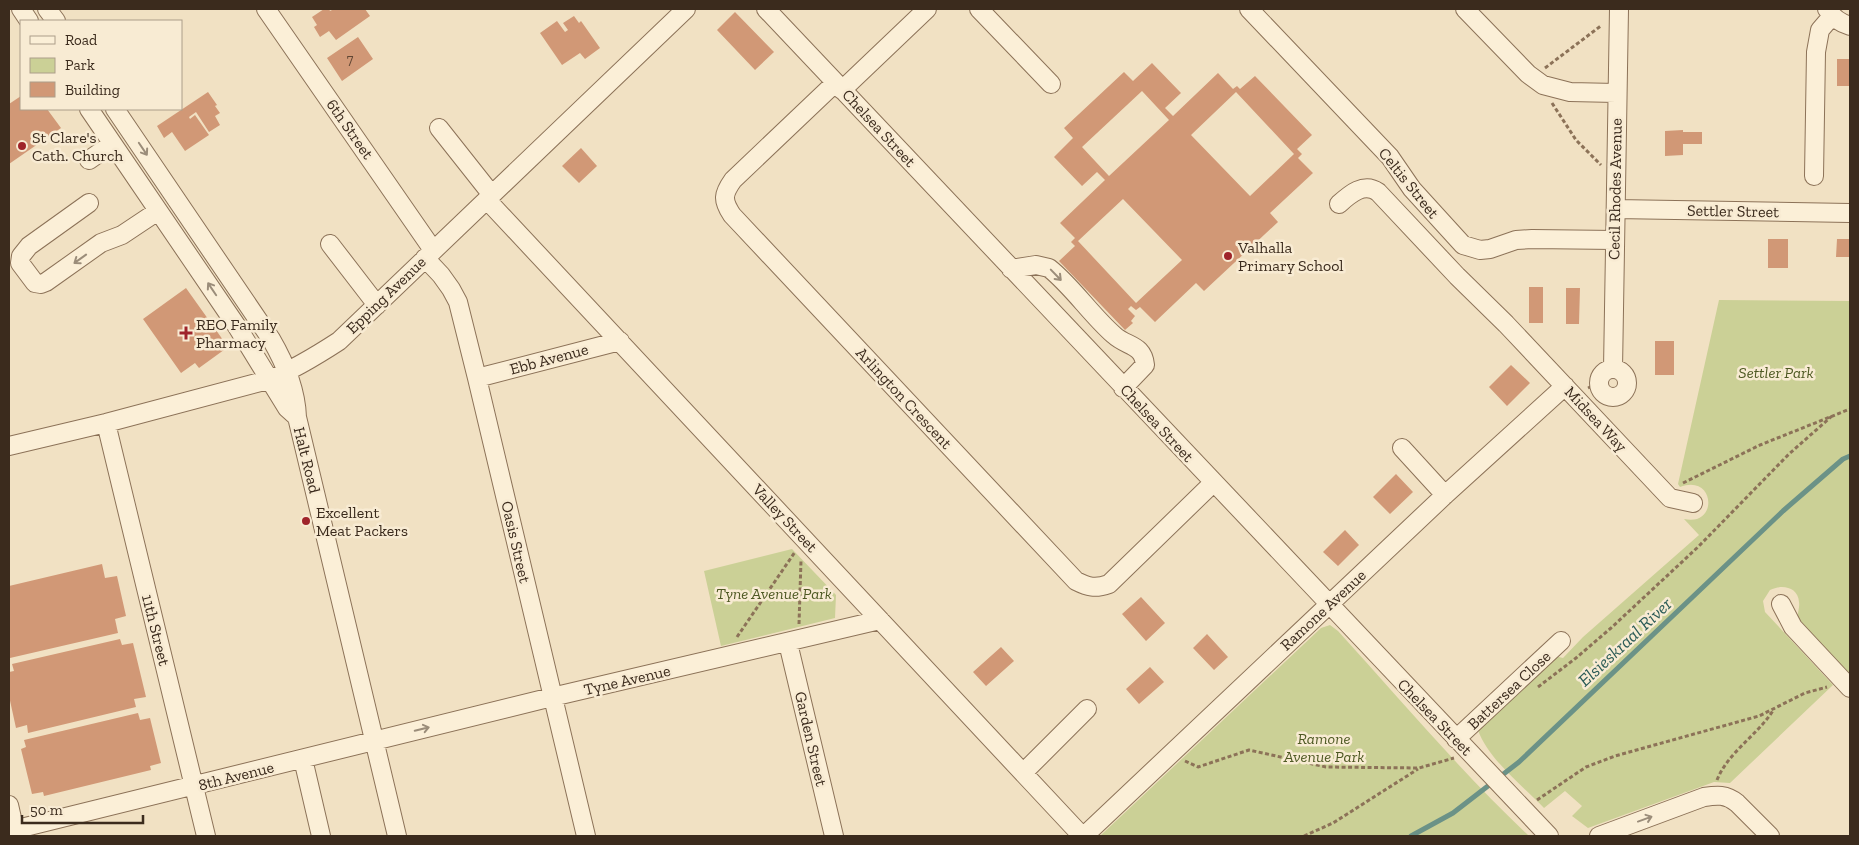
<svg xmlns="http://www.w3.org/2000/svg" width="1859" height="845" font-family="'Zilla Slab',serif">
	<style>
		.green { fill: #cbd096 }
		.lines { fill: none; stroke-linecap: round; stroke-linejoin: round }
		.stream { stroke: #6b9287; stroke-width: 5 }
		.building { fill: #d19876; fill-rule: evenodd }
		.minor-casing { stroke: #8c7258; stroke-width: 20 }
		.path { stroke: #8c7258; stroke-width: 3; stroke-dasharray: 4 2.5; stroke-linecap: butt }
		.minor { stroke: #fbefd7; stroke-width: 18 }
		.oneway { stroke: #9b8d7a }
		.poi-dot { fill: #9f242a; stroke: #f8ebd3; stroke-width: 2 }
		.labels { text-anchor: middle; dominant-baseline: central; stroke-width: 5; stroke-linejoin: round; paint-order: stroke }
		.number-label { font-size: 14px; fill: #604633 }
		.street-label { font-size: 16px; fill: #3b2b1d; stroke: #f8ebd3 }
		.poi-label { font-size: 16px; fill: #3b2b1d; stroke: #f8ebd3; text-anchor: start }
		.park-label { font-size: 16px; font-style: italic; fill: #4e5923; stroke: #f8ebd3 }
		.water-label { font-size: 18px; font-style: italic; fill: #2c5c57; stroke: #f8ebd3 }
	</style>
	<rect width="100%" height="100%" fill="#f1e1c3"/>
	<path class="green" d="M1719,300L1850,301V674L1798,619C1797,613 1800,608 1799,602C1798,587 1782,584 1770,590L1763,601L1765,612L1833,685L1730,783L1714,782L1588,828L1572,816L1582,806L1565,791L1544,808C1523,786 1488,759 1478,730L1555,656L1563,658L1583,637L1699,535L1684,519C1719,527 1715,473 1680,487L1678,484Z
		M792,549L836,595L835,618L721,646L704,571Z
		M1330,625L1338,631C1401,700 1461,772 1529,836H1100L1321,628Z"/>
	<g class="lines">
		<path class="stream" d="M1411,836L1453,813L1519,762L1783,511L1843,459L1850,456"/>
	</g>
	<path class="building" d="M324,9H329L330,11L334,9H365L370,16L336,40L329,31L320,37L314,27L317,25L312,17Z
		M735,12L774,52L755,70L717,30Z
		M574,16L579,23L581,21L600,48L585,59L580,53L562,65L540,33L557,21L565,32L568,30L563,23Z
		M358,37L373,59L342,81L327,58Z
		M1837,59H1850V86H1837Z
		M1152,63L1181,93L1165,108L1173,116L1218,73L1233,89L1237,86L1240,89L1255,76L1312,135L1297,149L1302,154L1298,158L1313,173L1270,213L1278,222L1204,291L1196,283L1155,322L1140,307L1136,310L1131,306L1128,309L1135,316L1131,321L1133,323L1125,330L1059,261L1075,246L1071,242L1075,238L1060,223L1105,180L1097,172L1082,186L1054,157L1073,138L1064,128L1124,72L1133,81ZM1142,91L1169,120L1109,176L1082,147ZM1236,92L1294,154L1250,196L1191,135ZM1123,199L1182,260L1136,303L1078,241Z
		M208,92L217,105L215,106L220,113L215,116L220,125L209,132L196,112L189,117L190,119L195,115L209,135L185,151L172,132L164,138L157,126Z
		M21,96V109H47L61,128L9,164V104Z
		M1683,130V132H1702V144H1683V155L1665,156V131Z
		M581,148L597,166L579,183L562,166Z
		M1768,239H1788V268H1768Z
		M1837,239H1850V257H1836Z
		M1529,287H1543V323H1529Z
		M186,288L228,347L199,368L195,363L181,373L143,319Z
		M1566,288H1580L1579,324H1566Z
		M1655,341H1674V375H1655Z
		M1511,365L1530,383L1507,406L1489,387Z
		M1396,474L1413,492L1390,514L1373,497Z
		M1345,530L1359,545L1338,566L1323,552Z
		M102,564L105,578L117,576L126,616L115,619L118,633L10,658L9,652V586Z
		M1141,597L1165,623L1146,641L1122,614Z
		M1207,634L1228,657L1214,670L1193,648Z
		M120,639L122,645L133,643L146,697L134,699L136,707L28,733L27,725L16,728L9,696V672L14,671L12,664Z
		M1001,647L1014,661L986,686L973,672Z
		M1150,667L1164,682L1139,704L1126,689Z
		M138,713L140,720L150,718L161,763L150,766L151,770L44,796L43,792L32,794L21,749L26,747L24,740Z"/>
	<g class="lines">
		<defs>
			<path id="minor" d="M21,9L29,21
				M47,9L56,21
				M266,9L433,250
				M766,9L1549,836
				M979,9L1051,84
				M1249,9L1390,157L1412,189L1463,245L1480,250L1490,249L1516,240L1532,239L1615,240
				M1465,9L1528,74L1543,85L1570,92L1616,93
				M1827,9C1833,18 1840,23 1850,26
				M835,83L733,180C723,194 722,200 732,215L1076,581C1088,587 1095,589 1109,584L1213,483
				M842,90L927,9
				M89,109L236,325L287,408L297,417
				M115,109L271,339C285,363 296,389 297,417L397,836
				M439,128L492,195
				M89,160L112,144
				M1814,176L1816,52L1820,30L1832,16
				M487,200L1082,836
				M89,203L29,246L21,256L20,263L35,283L41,284L46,282L101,243L122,235L158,211
				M1339,204C1350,194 1364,182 1378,192L1457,276L1506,324L1670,498L1693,503
				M1616,209L1850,213
				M330,244L377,305
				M425,258L441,275L451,289L458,302L477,378L586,836
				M1011,269L1036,265L1049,268C1072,286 1091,315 1114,335C1127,347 1143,344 1145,365L1123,388
				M1613,369L1619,9
				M1599 383a14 14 0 1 1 28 0a14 14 0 1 1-28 0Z
				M477,378L620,341
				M106,423L206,836
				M9,446L106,423L268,380C293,370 316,356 339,341L686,9
				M1402,448L1445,495
				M1781,604L1793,627L1850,688
				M788,643L834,836
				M1456,739L1561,641
				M303,759L321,836
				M1023,773L1087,709
				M9,805L16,836
				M9,831L552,697L880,620
				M1084,836L1445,495L1565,386
				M1599,836L1704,797C1717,795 1726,794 1737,803L1770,836"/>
		</defs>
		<use href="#minor" class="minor-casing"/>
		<path class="path" d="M1545,68L1602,25
			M1552,103L1576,140L1601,165
			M1588,388L1599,383
			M1683,483L1760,445L1850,409
			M799,624L801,560
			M737,637L795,552
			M1538,687L1576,658L1611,628L1698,547L1789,454L1832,416
			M1185,761L1198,767L1249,750L1326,767L1419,768L1454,758
			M1717,780C1728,752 1759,734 1774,709
			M1537,800L1586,767L1615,756L1759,716L1805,693L1827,687
			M1304,836L1333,823L1418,769"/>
		<use href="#minor" class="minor"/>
	</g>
	<defs><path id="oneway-shaft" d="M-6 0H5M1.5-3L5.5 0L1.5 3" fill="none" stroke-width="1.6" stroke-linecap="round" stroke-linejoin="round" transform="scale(1.25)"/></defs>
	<g class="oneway">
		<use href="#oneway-shaft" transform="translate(143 149) rotate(56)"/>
		<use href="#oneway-shaft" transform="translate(80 259) rotate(144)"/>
		<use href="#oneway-shaft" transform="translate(1056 275) rotate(46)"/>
		<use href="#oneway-shaft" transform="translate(212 289) rotate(-124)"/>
		<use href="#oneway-shaft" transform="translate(422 729) rotate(-14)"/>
		<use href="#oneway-shaft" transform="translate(1645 819) rotate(-20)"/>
	</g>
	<g class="poi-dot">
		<circle cx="22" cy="146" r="5"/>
		<circle cx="1228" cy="256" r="5"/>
		<path d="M183.5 325.5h5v5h5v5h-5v5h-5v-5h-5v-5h5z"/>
		<circle cx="306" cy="521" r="5"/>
	</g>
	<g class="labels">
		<g class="number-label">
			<text x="350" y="59">7</text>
		</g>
		<g class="street-label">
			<text transform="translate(879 128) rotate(47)">Chelsea Street</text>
			<text transform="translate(350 129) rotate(55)">6th Street</text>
			<text transform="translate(1409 183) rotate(51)">Celtis Street</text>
			<text transform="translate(1615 189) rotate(-89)">Cecil Rhodes Avenue</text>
			<text transform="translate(1733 211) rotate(1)">Settler Street</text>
			<text transform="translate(386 295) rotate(-44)">Epping Avenue</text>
			<text transform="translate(549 359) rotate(-15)">Ebb Avenue</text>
			<text transform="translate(904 398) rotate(47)">Arlington Crescent</text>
			<text transform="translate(1596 419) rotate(47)">Midsea Way</text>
			<text transform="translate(1157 423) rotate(47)">Chelsea Street</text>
			<text transform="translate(307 460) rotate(76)">Halt Road</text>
			<text transform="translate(785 518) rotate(47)">Valley Street</text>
			<text transform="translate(516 542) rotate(77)">Oasis Street</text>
			<text transform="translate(1323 610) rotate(-43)">Ramone Avenue</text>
			<text transform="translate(156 630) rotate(76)">11th Street</text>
			<text transform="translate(627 680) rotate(-13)">Tyne Avenue</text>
			<text transform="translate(1509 690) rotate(-43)">Battersea Close</text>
			<text transform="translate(1435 717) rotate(46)">Chelsea Street</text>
			<text transform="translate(811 739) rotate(77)">Garden Street</text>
			<text transform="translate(236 776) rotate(-14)">8th Avenue</text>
		</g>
		<g class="poi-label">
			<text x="32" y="137">St Clare's<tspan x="32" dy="18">Cath. Church</tspan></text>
			<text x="1238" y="247">Valhalla<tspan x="1238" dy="18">Primary School</tspan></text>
			<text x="196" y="324">REO Family<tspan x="196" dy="18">Pharmacy</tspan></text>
			<text x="316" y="512">Excellent<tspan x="316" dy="18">Meat Packers</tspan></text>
		</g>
		<g class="park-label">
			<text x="1776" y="372">Settler Park</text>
			<text x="774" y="593">Tyne Avenue Park</text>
			<text x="1324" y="738">Ramone<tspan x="1324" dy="18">Avenue Park</tspan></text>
		</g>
		<g class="water-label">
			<text transform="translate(1625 642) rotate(-43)">Elsieskraal River</text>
		</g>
	</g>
	<rect width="1859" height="845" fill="none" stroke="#3b2b1d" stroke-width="20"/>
	<rect x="20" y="20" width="162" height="90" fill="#f8ebd3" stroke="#ac9e8a"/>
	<rect x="30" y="36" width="25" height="8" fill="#fbefd7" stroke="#ac9e8a"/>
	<text x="65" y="45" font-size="15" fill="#3b2b1d">Road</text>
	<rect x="30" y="58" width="25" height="15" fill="#cbd096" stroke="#ac9e8a"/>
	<text x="65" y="70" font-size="15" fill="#3b2b1d">Park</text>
	<rect x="30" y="82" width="25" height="15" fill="#d19876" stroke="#ac9e8a"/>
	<text x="65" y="95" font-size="15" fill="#3b2b1d">Building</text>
	<path d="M22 815v8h121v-8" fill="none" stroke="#3b2b1d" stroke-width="2.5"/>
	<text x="30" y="815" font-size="15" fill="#3b2b1d" stroke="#f8ebd3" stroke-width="4" paint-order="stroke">50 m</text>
</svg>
